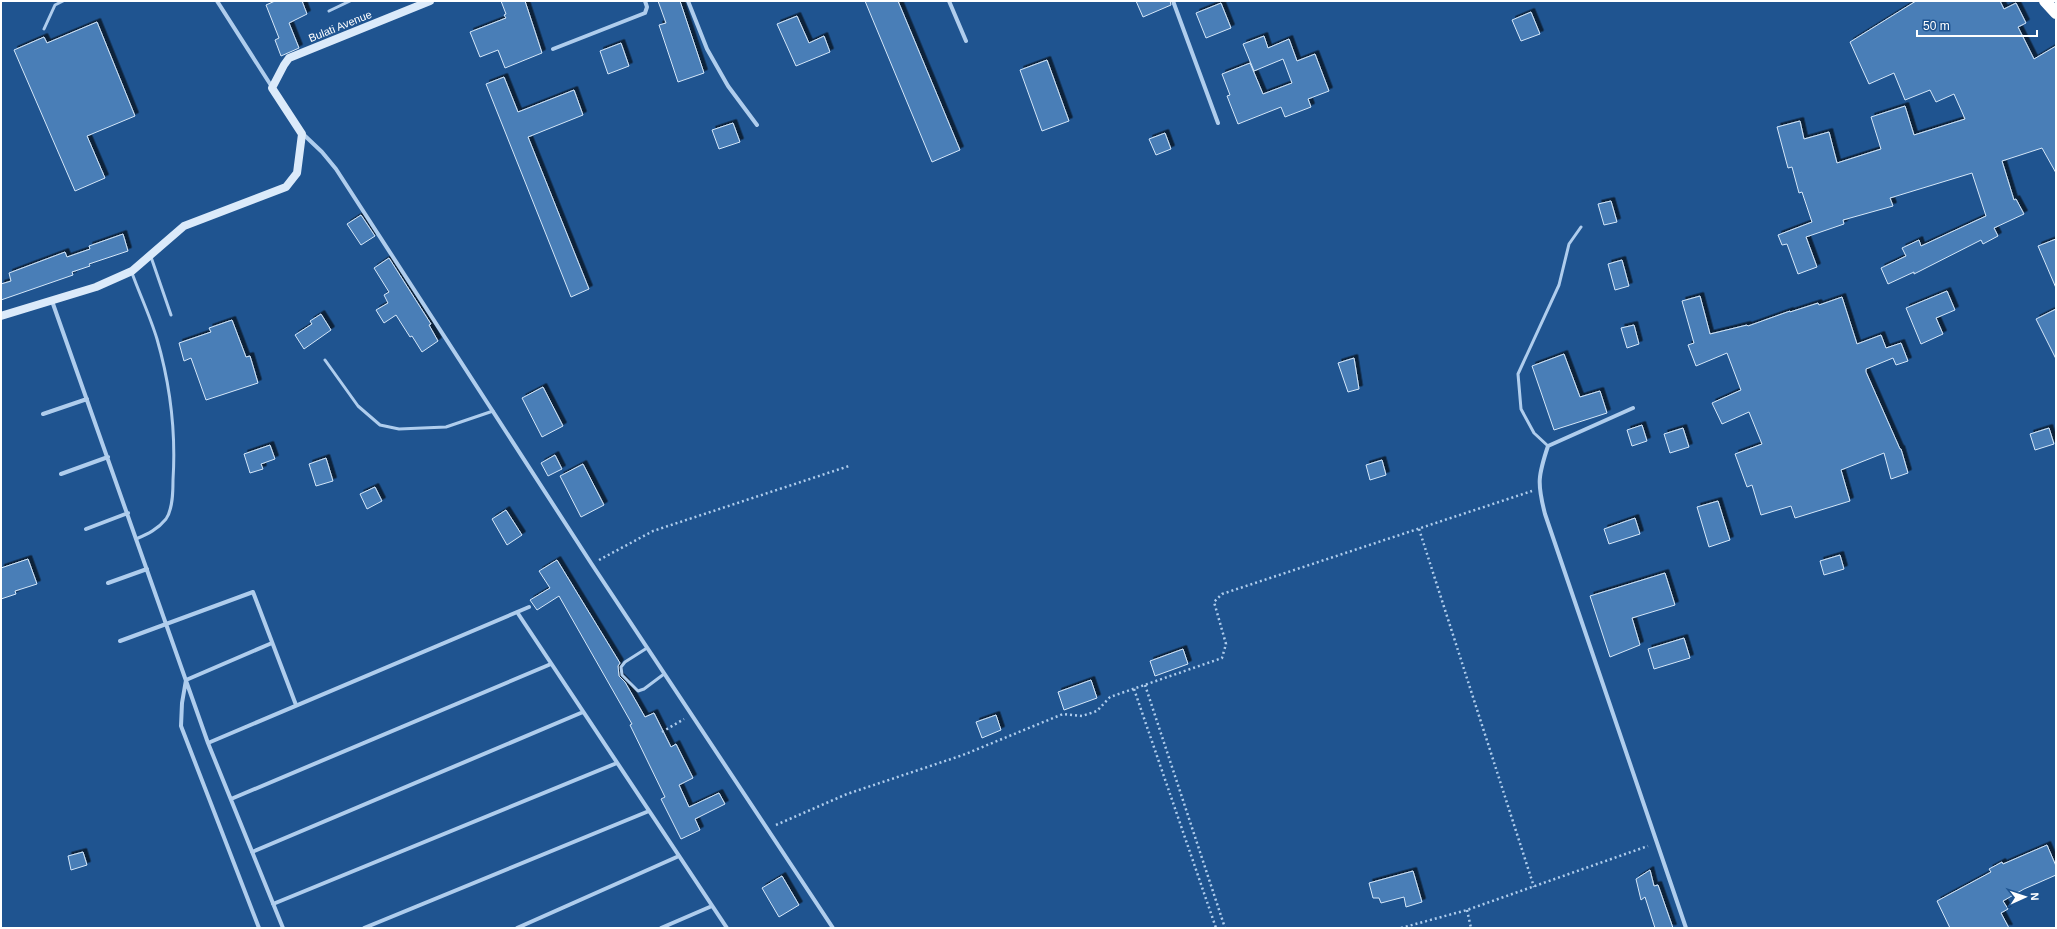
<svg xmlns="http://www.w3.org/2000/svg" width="2057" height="929" font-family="Arial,sans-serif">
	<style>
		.building { fill: #487eb7; stroke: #d5e7f9; filter: url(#shadow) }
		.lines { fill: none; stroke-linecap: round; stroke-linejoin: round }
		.path { stroke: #afcded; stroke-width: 2.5; stroke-dasharray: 2 3; stroke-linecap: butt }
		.lane { stroke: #afcded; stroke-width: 3 }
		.street { stroke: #afcded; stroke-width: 4 }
		.secondary { stroke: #dbeafa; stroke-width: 8 }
		.highway { stroke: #fff; stroke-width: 12 }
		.labels { text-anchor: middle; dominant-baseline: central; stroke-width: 3; stroke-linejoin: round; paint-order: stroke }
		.street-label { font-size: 11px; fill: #fff; stroke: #1f5490 }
	</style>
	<defs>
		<filter id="shadow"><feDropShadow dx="3.5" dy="-3.5" stdDeviation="0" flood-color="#0009"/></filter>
	</defs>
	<rect width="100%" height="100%" fill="#1f5490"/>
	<path class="building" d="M275,1H302L307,14L289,23L299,48L281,56L275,40L279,38L266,5Z
		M501,1H525L542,53L505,68L498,50L480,57L470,32L506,18L504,15L506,14Z
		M658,1H680L704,73L678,82L659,25L666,23Z
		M865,1H898L960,150L932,162Z
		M1136,1H1170L1171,5L1143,17Z
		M1916,1H2000L2004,9L2016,3L2026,23L2018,27L2034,59L2056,46V173L2042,148L2002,161L2014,200L2016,199L2024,214L1994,228L1998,236L1983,244L1981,240L1914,274V272L1888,284L1881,268L1906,256L1902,248L1919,240L1921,246L1986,216L1972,173L1890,198L1893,206L1843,220L1844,224L1806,237L1817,267L1798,274L1787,244L1782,245L1778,235L1812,222L1802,192L1799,193L1792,167L1788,168L1777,127L1800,121L1804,139L1829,132L1837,163L1881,149L1871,117L1905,106L1914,135L1965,119L1954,94L1936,102L1930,90L1905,100L1894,73L1869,84L1850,42Z
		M1221,3L1231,28L1206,38L1196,13Z
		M1531,12L1540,34L1521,41L1512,20Z
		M797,16L809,43L824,36L830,52L796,66L777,24Z
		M97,22L135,116L87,136L105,178L75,191L14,50L44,37L47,43Z
		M1264,36L1268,48L1289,39L1297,61L1315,54L1329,91L1308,99L1311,107L1285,117L1281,107L1238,124L1227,96L1230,95L1222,74L1250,63L1263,94L1292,83L1283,59L1254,71L1243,44Z
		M621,43L629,66L608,74L600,51Z
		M1047,60L1069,121L1042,131L1020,70Z
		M504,77L518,112L574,90L583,115L528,137L589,289L571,297L486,84Z
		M733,123L740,142L719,149L712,130Z
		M1165,133L1171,149L1156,155L1149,139Z
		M1611,201L1617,222L1604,225L1598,204Z
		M361,215L375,236L361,245L347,224Z
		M123,234L128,251L89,264L90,266L72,272L73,275L1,300V284L11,281L9,273L65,252L67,257L90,249L89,246Z
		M2056,239V288L2038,246Z
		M389,258L431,324L429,325L438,341L422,352L412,336L410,337L396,315L384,323L376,310L388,303L384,295L389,292L374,268Z
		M1622,260L1629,286L1615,290L1608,264Z
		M1947,291L1955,310L1936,318L1943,334L1921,344L1906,308Z
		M1700,296L1710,334L1747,325L1748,326L1790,311V312L1818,303L1819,305L1842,297L1857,344L1881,335L1886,348L1901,343L1908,361L1896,365L1893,358L1866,369V372L1900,449H1901L1908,473L1891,479L1884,453L1841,470L1850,501L1795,518L1791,506L1761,515L1752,485L1747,487L1735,454L1762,444L1749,412L1722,424L1712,403L1741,390L1727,353L1696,366L1688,345L1694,343L1682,301Z
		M2056,309V359L2036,319Z
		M321,314L331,330L304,349L295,335L312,324L310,321Z
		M232,320L246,357L250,356L258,383L206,400L191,358L184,361L179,343L211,332L209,328Z
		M1634,325L1639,344L1627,348L1621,328Z
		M1564,354L1580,397L1600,391L1607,413L1554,430L1532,366Z
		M1354,358L1359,389L1348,392L1338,363Z
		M543,387L563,426L542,437L522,398Z
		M1642,425L1647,441L1632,446L1627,430Z
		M1683,428L1689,447L1670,453L1664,434Z
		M2049,428L2054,444L2035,450L2030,434Z
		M270,445L275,459L261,464L263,469L250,473L244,454Z
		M555,455L562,469L548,476L541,463Z
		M326,458L333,481L316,486L309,464Z
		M1382,460L1386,475L1370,480L1366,465Z
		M583,464L604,505L581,517L560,476Z
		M375,487L382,501L367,509L360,494Z
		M1718,501L1730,540L1709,547L1697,507Z
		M506,510L522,535L507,545L492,519Z
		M1635,518L1640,534L1609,544L1604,529Z
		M1840,555L1844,569L1824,575L1820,561Z
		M28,559L37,584L15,591L16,594L1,599V568Z
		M557,560L620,663L618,666L619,676L625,682L645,717L654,713L671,747L676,744L693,778L679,785L689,807L719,793L725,804L695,819L700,830L681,839L661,799L665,797L630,725L632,724L559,596L537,610L530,600L550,588L539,571Z
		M1665,573L1675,605L1632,618L1640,645L1610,657L1590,596Z
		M1684,638L1690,658L1654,669L1648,649Z
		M1183,649L1188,664L1155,676L1150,661Z
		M1091,680L1097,698L1064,710L1058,692Z
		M996,715L1001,730L982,738L976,722Z
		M2047,845L2056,866V875L2024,889L2003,901L2008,909L2001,913L2009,928H1950L1937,901L1991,872L1989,869L2002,862L2003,864Z
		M83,852L87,865L71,870L68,856Z
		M1650,870L1654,886L1658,885L1673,928H1655L1645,897L1641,900L1636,879Z
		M1413,871L1422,902L1406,907L1404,897L1381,903L1379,898H1373L1369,883Z
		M782,876L799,905L779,917L762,888Z"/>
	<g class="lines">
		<path class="path" d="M1419,529L1534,887
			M599,560L653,531L849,466
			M1145,685L1225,928
			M1134,689L1216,928
			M662,732L684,719
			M776,825L847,794L963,755L1063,714L1082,716L1097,711L1110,697L1222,658L1226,644L1214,602L1222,594L1532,491
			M1467,910L1471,928
			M1401,928L1467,910L1648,846"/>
		<path class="lane" d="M329,11L350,1
			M44,29L55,5L63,1
			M151,257L171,315
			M132,273C140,295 150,316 157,339C170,384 176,433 173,480C173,491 173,509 166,519C158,529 148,534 136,539
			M325,360L358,406L380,425L399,429L446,427L493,411
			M1548,446L1534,433L1521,409L1518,374L1559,285L1569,244L1581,227
			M647,648L625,662L621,667L622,675L638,691L644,689L664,674"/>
		<path class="street" d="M217,1L272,87
			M688,1L707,49L728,86L757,125
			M949,1L966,41
			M1173,1L1218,123
			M553,49L645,13L647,7L645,1
			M303,134L322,152L336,169L591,563L833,928
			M52,301L208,743L283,928
			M1633,408L1548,446C1538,476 1537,483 1545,514L1686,928
			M43,414L87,399
			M61,474L108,457
			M86,529L128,513
			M108,583L147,569
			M517,612L727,928
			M120,641L253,592L296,705
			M208,743L529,607
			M231,799L551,664
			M252,852L583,712
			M273,904L617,763
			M259,928L181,726L182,703L186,680L272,643
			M364,928L649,811
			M517,928L679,856
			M661,928L712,906"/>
		<path class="secondary" d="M1,316L96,287L132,271L184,226L286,187L297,173L302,134L272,88L284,65L289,58L430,1"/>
		<path class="highway" d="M2045,1L2056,13"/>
	</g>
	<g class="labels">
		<g class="street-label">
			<text transform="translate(340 26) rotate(-22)">Bulati Avenue</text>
		</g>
	</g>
	<rect width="2057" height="929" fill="none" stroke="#ffffff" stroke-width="4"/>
	<g transform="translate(2025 897) rotate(87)" stroke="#1f5490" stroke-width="3" paint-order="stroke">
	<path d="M0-3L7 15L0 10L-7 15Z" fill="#ffffff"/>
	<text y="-6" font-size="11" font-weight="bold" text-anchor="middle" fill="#ffffff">N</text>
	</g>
	<path d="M1917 30v6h120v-6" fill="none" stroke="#ffffff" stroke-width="2"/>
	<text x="1923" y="30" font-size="12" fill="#ffffff" stroke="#1f5490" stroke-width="3" paint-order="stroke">50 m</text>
</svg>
